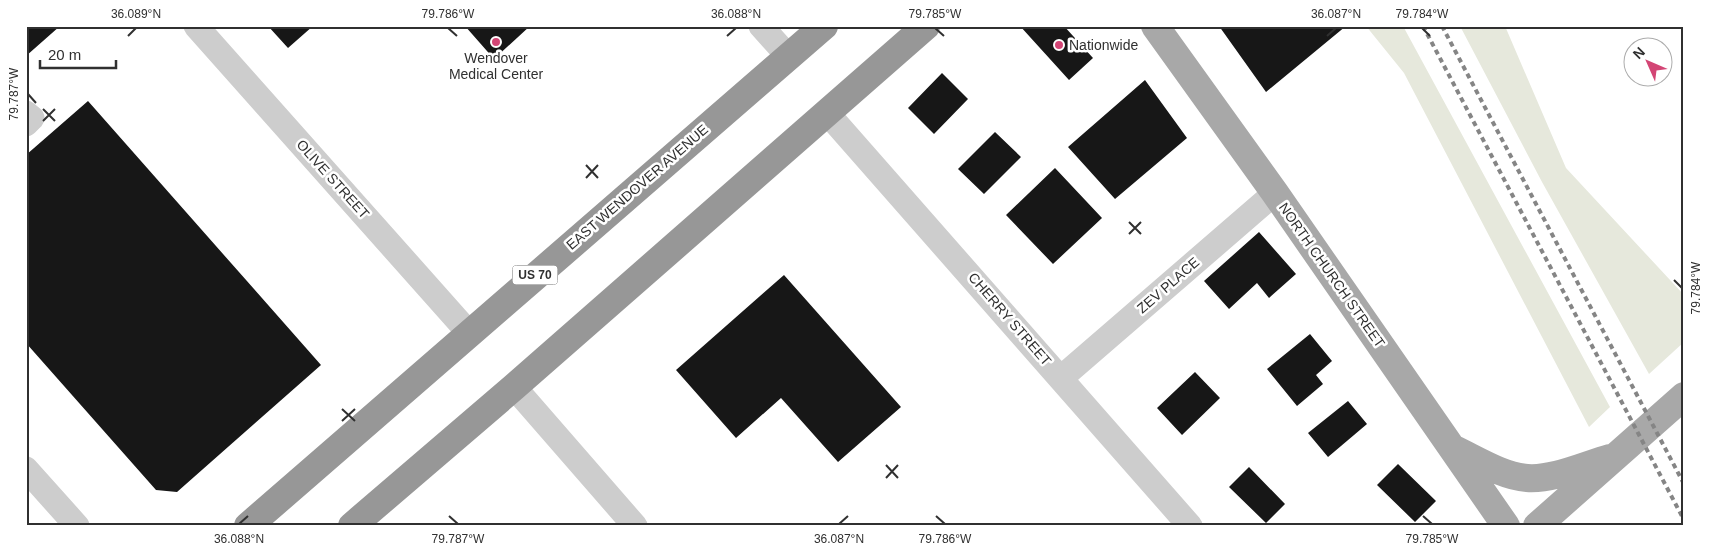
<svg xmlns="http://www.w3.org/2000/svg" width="1710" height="552" font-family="Arial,sans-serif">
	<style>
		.green { fill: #e6e8dc }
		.building { fill: #171717 }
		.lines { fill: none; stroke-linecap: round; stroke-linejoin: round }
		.minor { stroke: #cdcdcd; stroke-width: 25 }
		.major { stroke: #a8a8a8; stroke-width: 28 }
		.highway { stroke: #979797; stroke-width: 28 }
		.rail { stroke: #858585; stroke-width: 4; stroke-dasharray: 5 4; stroke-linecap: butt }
		.ticks { fill: none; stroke: #303030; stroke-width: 2 }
		.poi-dot { fill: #d34575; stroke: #fff; stroke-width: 2 }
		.labels { text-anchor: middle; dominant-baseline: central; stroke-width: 5; stroke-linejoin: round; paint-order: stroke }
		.shield { fill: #fff; stroke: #6e6e6e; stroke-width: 1 }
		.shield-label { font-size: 12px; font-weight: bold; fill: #303030 }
		.poi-label { font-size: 14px; fill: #303030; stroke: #fff; text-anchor: start }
		.street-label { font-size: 14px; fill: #303030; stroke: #fff }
		.neatline { fill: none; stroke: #303030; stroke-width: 2 }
		.ticks-label { font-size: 12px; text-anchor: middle; fill: #303030 }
	</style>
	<rect width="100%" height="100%" fill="#fff"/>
	<path class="green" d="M1366,26H1403L1610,407L1589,427L1404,73Z
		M1460,26H1505L1566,168L1684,295V342L1649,374L1542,182Z"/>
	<path class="building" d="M26,26H60L26,56Z
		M268,26H313L288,48Z
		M465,26H530L494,59Z
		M1020,26H1064L1093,58L1069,80Z
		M1219,26H1346L1266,92Z
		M942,73L968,99L934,134L908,108Z
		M1145,80L1187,138L1115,199L1068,147Z
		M88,101L321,365L177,492L156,490L26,343V155Z
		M995,132L1021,157L984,194L958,169Z
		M1055,168L1102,218L1053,264L1006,215Z
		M1259,232L1296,274L1269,298L1257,283L1229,309L1204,281Z
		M784,275L901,407L838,462L781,398L736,438L676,370Z
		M1310,334L1332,361L1316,375L1323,384L1297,406L1267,369Z
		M1195,372L1220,398L1182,435L1157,408Z
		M1348,401L1367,424L1328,457L1308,433Z
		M1398,464L1436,501L1415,522L1377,485Z
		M1249,467L1285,504L1266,523L1229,487Z"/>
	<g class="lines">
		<path class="minor" d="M196,26L469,333
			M761,26L788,56
			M26,113L32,118L26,124
			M828,114L1190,526
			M1061,378L1275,193
			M514,387L635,526
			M26,469L77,526"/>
		<path class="major" d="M1155,26L1275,193L1506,526
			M1454,449C1476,459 1502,476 1527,478C1553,480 1585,465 1610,458
			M1537,526L1684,396"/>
		<path class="highway" d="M248,526L824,26
			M352,526L514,387L926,26"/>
		<path class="rail" d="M1423,26L1684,520
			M1442,26L1684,484"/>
	</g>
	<path class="ticks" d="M448,28L457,36M935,28L944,36M1422,28L1430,36M128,36L136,28M727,36L736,28M1327,36L1336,28M28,94L36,103M43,109L55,121M43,121L55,109M586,165L598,178M586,178L598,165M1129,222L1141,234M1129,234L1141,222M1674,280L1682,288M342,409L355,421M342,421L355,409M886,465L898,478M886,478L898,465M449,516L458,524M936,516L945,524M1423,516L1432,524M239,524L248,516M839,524L848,516"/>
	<g class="poi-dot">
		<circle cx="496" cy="42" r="5"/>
		<circle cx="1059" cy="45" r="5"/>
	</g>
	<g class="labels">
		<rect class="shield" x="512.5" y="265.5" width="45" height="19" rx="4"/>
		<g class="shield-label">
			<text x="535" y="275">US 70</text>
		</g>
		<g class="poi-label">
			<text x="1069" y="45">Nationwide</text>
			<text x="496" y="58" text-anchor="middle">Wendover<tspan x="496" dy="16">Medical Center</tspan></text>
		</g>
		<g class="street-label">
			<text transform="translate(333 179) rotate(48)">OLIVE STREET</text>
			<text transform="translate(637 187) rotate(-41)">EAST WENDOVER AVENUE</text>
			<text transform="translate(1332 275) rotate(55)">NORTH CHURCH STREET</text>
			<text transform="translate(1168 285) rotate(-41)">ZEV PLACE</text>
			<text transform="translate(1010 319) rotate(49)">CHERRY STREET</text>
		</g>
	</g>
	<rect width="1710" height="552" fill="none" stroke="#ffffff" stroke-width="55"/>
	<g transform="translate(1648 62) rotate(315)"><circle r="24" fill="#ffffff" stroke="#acacac"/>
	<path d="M0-4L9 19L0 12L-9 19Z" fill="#d34575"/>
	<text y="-8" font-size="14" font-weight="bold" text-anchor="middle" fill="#303030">N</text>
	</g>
	<path d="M40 60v8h76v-8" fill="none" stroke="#303030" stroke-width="2.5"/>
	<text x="48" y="60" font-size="15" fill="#303030" stroke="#ffffff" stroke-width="4" paint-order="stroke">20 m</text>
	<rect x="28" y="28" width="1654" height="496" class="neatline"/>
	<g class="ticks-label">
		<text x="136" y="18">36.089°N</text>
		<text x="448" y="18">79.786°W</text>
		<text x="736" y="18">36.088°N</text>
		<text x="935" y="18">79.785°W</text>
		<text x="1336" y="18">36.087°N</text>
		<text x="1422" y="18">79.784°W</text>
		<text transform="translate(14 94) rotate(-90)" y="4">79.787°W</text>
		<text transform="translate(1696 288) rotate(-90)" y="4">79.784°W</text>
		<text x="239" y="543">36.088°N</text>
		<text x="458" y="543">79.787°W</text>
		<text x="839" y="543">36.087°N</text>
		<text x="945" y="543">79.786°W</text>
		<text x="1432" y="543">79.785°W</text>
	</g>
</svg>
